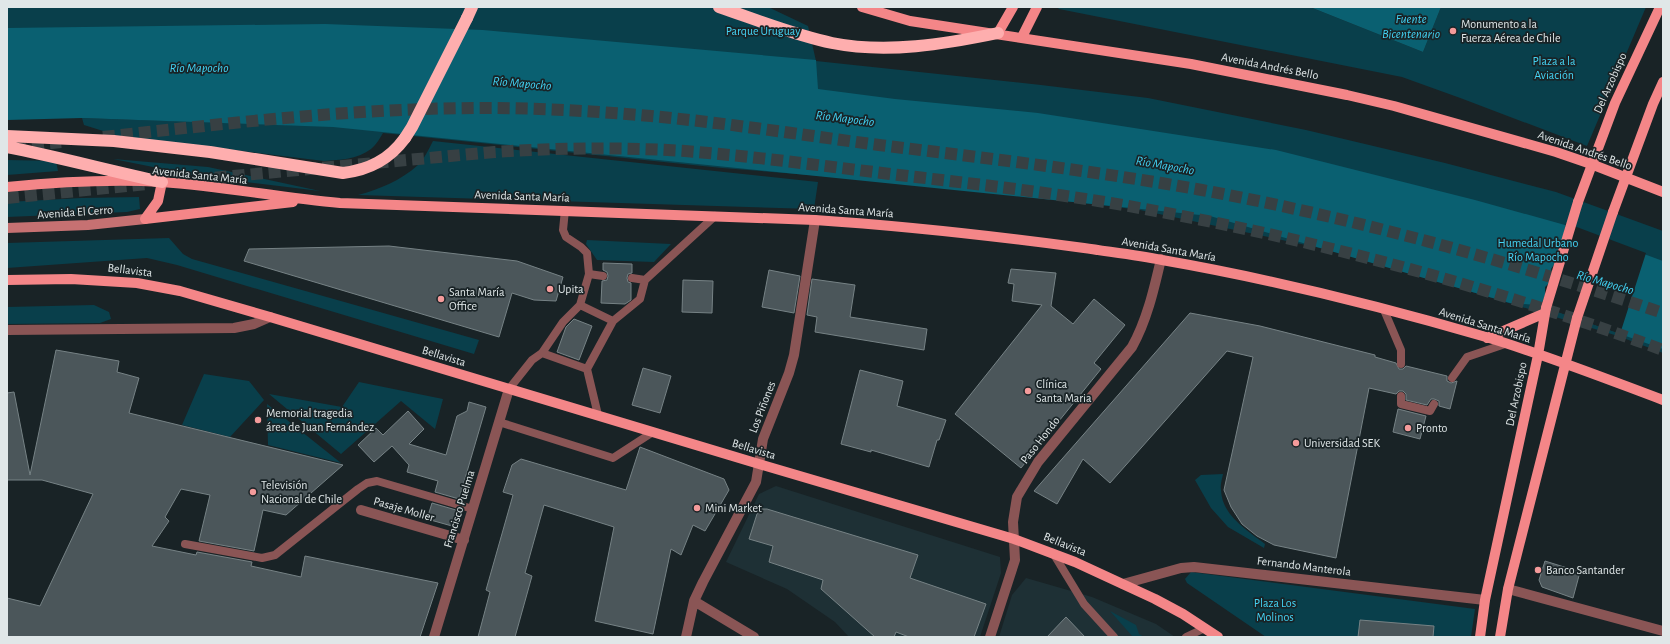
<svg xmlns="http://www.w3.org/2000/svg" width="1670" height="644" font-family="'Alegreya Sans',sans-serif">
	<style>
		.built { fill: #1e3035 }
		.green { fill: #093f4b }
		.water { fill: #0a6071 }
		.pier { fill: #192326 }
		.building { fill: #4b565a; stroke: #768285 }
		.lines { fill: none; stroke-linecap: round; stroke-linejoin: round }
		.highway-tunnel { stroke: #374043; stroke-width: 12; stroke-dasharray: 12 6; stroke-linecap: butt }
		.lane { stroke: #8a5555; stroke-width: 8 }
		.street { stroke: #8a5555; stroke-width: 10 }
		.secondary { stroke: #c67172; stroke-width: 10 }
		.primary { stroke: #f48688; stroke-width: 10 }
		.highway { stroke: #feaeae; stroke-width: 12 }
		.primary-bridge { stroke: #f48688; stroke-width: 10 }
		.highway-bridge { stroke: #feaeae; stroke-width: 12 }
		.poi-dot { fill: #f59b9b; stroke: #192326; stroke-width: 1.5 }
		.labels { text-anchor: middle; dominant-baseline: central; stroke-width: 3.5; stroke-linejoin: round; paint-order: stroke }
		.poi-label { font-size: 12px; fill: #e0e7e8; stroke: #192326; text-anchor: start }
		.park-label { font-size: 12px; fill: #44d4f5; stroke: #192326 }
		.street-label { font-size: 12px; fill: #e0e7e8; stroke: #192326 }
		.water-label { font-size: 13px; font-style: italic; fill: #41d2f3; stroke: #192326 }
	</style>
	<rect width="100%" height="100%" fill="#192326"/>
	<path class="built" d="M776,486L1000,557L1001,573L980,637H849L835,622L787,589L726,562L759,494Z
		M1026,578L1092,597L1156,624L1175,637H999L1012,595Z"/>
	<path class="green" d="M7,7H768L808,26L816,61L1041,85L1148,98L1306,130L1445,163L1556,192L1663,231V353L1618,336L1344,253L1140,210L947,186L722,168L383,133C380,138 376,145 371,149C358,159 340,160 324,161L119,136L84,125L82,118L316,126L7,113Z
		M1057,7H1310L1423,52L1441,7H1646L1587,146L1463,99L1402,77L1059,9Z
		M433,141L818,182L814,209L358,195C380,189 400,181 418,165C424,159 429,149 433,141Z
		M113,159L208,167L320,191L203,177Z
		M7,160L56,161L58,171L7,175Z
		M139,197L140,209L127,212L7,217V202L81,198Z
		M169,238L183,254L192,259L479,340L474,354L177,265L147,258L7,268V243Z
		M587,240L671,244L654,262L597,260L586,244Z
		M94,305L109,312L111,319L100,323L7,324V307Z
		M204,374L249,381L264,400L230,437L182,425Z
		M359,382L443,399L435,429L401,401L341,454L269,394L342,407Z
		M267,404L341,463L268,445Z
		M1223,474C1222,479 1220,485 1221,490C1222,516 1247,530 1265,544L1264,548L1228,527L1211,508L1195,480L1201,475Z
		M1191,572L1475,609L1471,637H1266L1187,583L1185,579Z
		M1110,611L1136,625L1139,634L1144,637H1133Z"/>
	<path class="water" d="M1310,7H1441L1423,52Z
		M325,24L483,30L816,60L818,89L895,99L1038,113L1276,150L1475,200L1565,225L1663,261V349L1537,305L1510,303L1210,216L333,127L82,118L7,120V28Z"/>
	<path class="pier" d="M1566,223L1646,253L1620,334L1537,305L1542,303L1545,295V287L1548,284L1552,273L1551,269L1555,263L1559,251L1558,248L1562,242Z"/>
	<path class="building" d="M389,246L517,261L563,277L556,301L534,300L512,293L499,337L244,261L249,249Z
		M603,263L632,264V273L628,274L627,278L628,282L631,283V300L625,304L601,303L602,281L607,280L608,276L607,272L603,270Z
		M1011,269L1056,273L1051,306L1073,324L1094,299L1125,325L1094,363L1101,369L1021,468L955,414L1042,305L1012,301L1014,284L1008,283Z
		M769,270L800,276L794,313L762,307Z
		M812,279L855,285L850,317L927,329L924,350L815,332L817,317L807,315Z
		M683,280L713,281L712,313L682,312Z
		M1190,313L1260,326L1375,355V357L1396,363L1399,369H1403L1406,366L1447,376V381L1451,383L1457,381L1450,409L1439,406V401L1434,399H1431L1427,405L1406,400V394L1403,391H1399L1396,394L1369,388L1336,558L1274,545L1257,536L1242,524L1231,507L1224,490L1253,357L1227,351L1110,483L1083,459L1057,504L1034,491Z
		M574,319L592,326L579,360L557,352L566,327Z
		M56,350L119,361L117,372L139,378L129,413L343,465L286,515L263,510L254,551L199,541L210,495L181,489L165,517L169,521L152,546L196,555L197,552L252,562L251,566L301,577L305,556L438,583L420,637H7V598L40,606L93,494L42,480H7V393L14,392L30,475Z
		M643,368L671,376L660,413L632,405Z
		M860,370L903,381L897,406L946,420L939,440H937L929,467L871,450V452L841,444Z
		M469,402L486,407L459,499L435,492L438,481L407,472L409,465L392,446L374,462L358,445L376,428L383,435L408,411L424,429L409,444L446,455L457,416L467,411Z
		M1398,409L1426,416L1420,439L1393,432Z
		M640,447L724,479L729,490L705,531L693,525L681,555L671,549L653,634L595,621L614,527L544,505L525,573L532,576L515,637H478L490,592L486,590L513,495L503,492L512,465L521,459L626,490Z
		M432,503L456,510L452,526L427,519Z
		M761,509H767L918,555L910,578L986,604L974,637H909L896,632L894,637H875L821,589L823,580L769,562L773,546L749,539L757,514Z
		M1545,561L1580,572L1573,598L1542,587L1539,580Z
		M1066,617L1085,637H1047Z
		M1360,620L1434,626L1433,637H1358Z"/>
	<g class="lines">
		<path class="highway-tunnel" d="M103,137C231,123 355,108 484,108C539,108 595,111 651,116C727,123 803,135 879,145C987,158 1095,171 1202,190C1359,219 1512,262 1663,313
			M14,147L61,142
			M179,181L494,152C557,148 621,147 685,151C751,156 816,165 882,173C975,184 1068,194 1161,212C1332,244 1500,290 1663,350
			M7,198L147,184"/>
		<path class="lane" d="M589,274L603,276
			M632,278L645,280
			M580,305L613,321
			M1384,310L1401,350V364
			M542,353L587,369
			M1452,378L1467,357L1505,344
			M509,389L532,360L542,353L563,322L580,305L589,274L587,253L581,247L566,237L563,230L565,210
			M1401,396V404L1430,411L1434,404
			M598,415L587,369L613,321L640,299L645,280L715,216
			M499,422L613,458L653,432
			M185,544L262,558L275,555L358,489L367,483L377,481L473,509
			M1053,553L1084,604L1114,637
			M1186,637L1205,628"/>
		<path class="street" d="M7,330L234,328L254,324L270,317
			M361,510L464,540
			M1123,584L1181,568L1194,567L1485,600
			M1508,589L1663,631
			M694,601L754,637
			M434,637L509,389
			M686,637L694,601L703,582L756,482L763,439L789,373L794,355L815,220
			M990,637L1015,560L1013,522L1017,497L1038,462L1132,347C1147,320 1154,289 1161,259"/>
		<path class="secondary" d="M7,228L88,225L145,219"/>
		<path class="primary" d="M862,7L910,21L1191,64L1347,95L1394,106L1556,152L1591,164L1663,192
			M998,33L1013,7
			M1022,37L1037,7
			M7,187C58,182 111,179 162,182C222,186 281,198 340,203L815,220C905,226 995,236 1084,248C1110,252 1137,255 1162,260C1271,279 1380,306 1486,337C1546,355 1604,378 1663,400
			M1578,202L1615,103L1660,7
			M1613,212L1653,104L1663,82
			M145,219L293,202
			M145,219L158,201L162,182
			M7,280L71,279L137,283L180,291L270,317L759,464L1014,539L1075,562L1155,599L1183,614L1218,637
			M1487,338L1545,313
			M1480,637L1485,600L1538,355L1546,308
			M1500,637L1508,589L1577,318"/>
		<path class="highway" d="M719,7C757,20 794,35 832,43C887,54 945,44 998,33
			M467,18L472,7
			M7,136L114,141L210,152L343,173C369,170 389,160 405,138
			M7,147C59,157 110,171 162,182"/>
		<path class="primary-bridge" d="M1546,308L1578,202
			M1577,318L1613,212"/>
		<path class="highway-bridge" d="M405,138L412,127L467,18"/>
	</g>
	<g class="poi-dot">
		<circle cx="1453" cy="31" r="4"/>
		<circle cx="550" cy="289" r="4"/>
		<circle cx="441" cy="299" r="4"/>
		<circle cx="1028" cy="391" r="4"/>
		<circle cx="258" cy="420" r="4"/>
		<circle cx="1408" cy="428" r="4"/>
		<circle cx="1296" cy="443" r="4"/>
		<circle cx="253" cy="492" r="4"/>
		<circle cx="697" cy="508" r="4"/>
		<circle cx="1538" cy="570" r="4"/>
	</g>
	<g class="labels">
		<g class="poi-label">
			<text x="1461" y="24">Monumento a la<tspan x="1461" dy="14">Fuerza Aérea de Chile</tspan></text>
			<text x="558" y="289">Upita</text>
			<text x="449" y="292">Santa María<tspan x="449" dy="14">Office</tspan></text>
			<text x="1036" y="384">Clínica<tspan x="1036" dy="14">Santa Maria</tspan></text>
			<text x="266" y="413">Memorial tragedia<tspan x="266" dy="14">área de Juan Fernández</tspan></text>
			<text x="1416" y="428">Pronto</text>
			<text x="1304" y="443">Universidad SEK</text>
			<text x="261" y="485">Televisión<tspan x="261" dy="14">Nacional de Chile</tspan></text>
			<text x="705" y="508">Mini Market</text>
			<text x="1546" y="570">Banco Santander</text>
		</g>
		<g class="park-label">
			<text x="763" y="31">Parque Uruguay</text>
			<text x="1554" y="61">Plaza a la<tspan x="1554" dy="14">Aviación</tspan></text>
			<text x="1538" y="243">Humedal Urbano<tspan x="1538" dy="14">Río Mapocho</tspan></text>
			<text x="1275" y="603">Plaza Los<tspan x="1275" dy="14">Molinos</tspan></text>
		</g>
		<g class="street-label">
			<text transform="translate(1270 66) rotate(11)">Avenida Andrés Bello</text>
			<text transform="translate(1610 83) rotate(-66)">Del Arzobispo</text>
			<text transform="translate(1585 150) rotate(19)">Avenida Andrés Bello</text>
			<text transform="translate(200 175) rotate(6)">Avenida Santa María</text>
			<text transform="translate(522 196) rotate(2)">Avenida Santa María</text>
			<text transform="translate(846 210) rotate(4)">Avenida Santa María</text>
			<text transform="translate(75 212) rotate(-4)">Avenida El Cerro</text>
			<text transform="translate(1169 249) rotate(10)">Avenida Santa María</text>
			<text transform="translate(130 270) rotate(7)">Bellavista</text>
			<text transform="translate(1485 325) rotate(17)">Avenida Santa María</text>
			<text transform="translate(444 356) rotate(17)">Bellavista</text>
			<text transform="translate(1516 394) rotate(-78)">Del Arzobispo</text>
			<text transform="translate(762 407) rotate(-69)">Los Piñones</text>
			<text transform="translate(1040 440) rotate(-52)">Paso Hondo</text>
			<text transform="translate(754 449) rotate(17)">Bellavista</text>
			<text transform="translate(404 509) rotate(16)">Pasaje Moller</text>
			<text transform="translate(459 509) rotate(-73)">Francisco Puelma</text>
			<text transform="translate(1065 544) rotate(22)">Bellavista</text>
			<text transform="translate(1304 566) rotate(7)">Fernando Manterola</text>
		</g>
		<g class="water-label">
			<text x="1411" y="19">Fuente<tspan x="1411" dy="15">Bicentenario</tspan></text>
			<text x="199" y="68">Río Mapocho</text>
			<text transform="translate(522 84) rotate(5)">Río Mapocho</text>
			<text transform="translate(845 119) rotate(7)">Río Mapocho</text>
			<text transform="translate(1165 166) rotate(10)">Río Mapocho</text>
			<text transform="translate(1605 283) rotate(16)">Río Mapocho</text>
		</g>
	</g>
	<rect width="1670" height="644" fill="none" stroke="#e0e7e8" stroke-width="16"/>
</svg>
